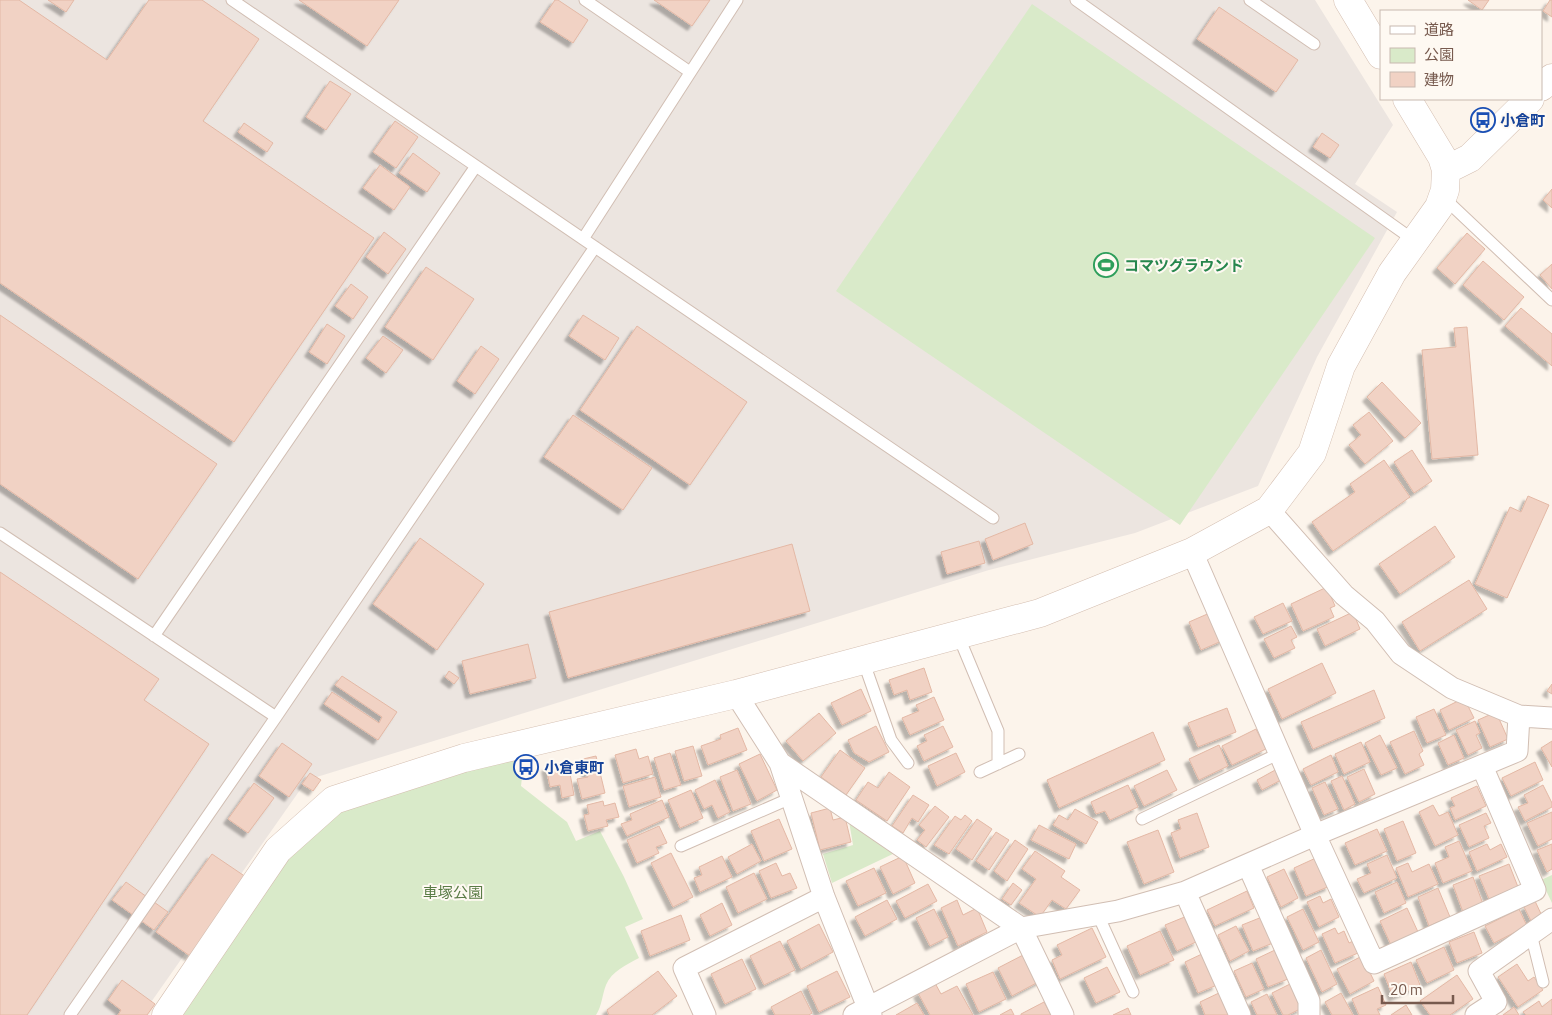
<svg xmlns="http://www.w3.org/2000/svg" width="1552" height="1015" font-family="'Titillium Web','Noto Sans JP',sans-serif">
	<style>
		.industrial { fill: #ece5e0 }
		.green { fill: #d9eac9 }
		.building { fill: #f1d2c4; stroke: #e3b8a5; filter: url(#shadow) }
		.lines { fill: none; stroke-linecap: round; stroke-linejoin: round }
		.lane-casing { stroke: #d1beb3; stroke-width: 13 }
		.street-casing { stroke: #d1beb3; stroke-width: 23 }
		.secondary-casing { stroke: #d4beb0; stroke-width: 29 }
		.lane { stroke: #fff; stroke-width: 11 }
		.street { stroke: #fff; stroke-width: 21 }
		.secondary { stroke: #fff; stroke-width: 28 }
		.labels { text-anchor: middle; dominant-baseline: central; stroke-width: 4; stroke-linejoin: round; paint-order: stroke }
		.transit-label { font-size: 15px; font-weight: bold; fill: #164399; stroke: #fef9f2; text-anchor: start }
		.leisure-label { font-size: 15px; font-weight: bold; fill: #27864d; stroke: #fef9f2; text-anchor: start }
		.park-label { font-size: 15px; fill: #5a7c46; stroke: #fef9f2 }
	</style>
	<defs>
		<filter id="shadow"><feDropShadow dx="-4.5" dy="4.5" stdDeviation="1" flood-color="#0004"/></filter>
	</defs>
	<rect width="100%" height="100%" fill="#fcf4eb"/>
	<path class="industrial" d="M0,0H1315L1393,125L1355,184L1397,212L1317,357L1258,486L1135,533L989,570L307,780L142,1015H0Z"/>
	<path class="green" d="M1032,4L1375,238L1180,525L836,291Z
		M526,743L521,786L567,822L576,841L600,831L624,877L643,919L625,927L639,958C626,965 612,971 606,985C602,995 602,1006 596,1015H174L302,829L334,800Z
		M849,821L897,852L832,883L823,854L853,845Z
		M1552,875V903L1541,880Z"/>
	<path class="building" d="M0,0H19L107,60L149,0H202L259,39L203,121L374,238L234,442L0,283Z
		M48,0H74L66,12Z
		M299,0H399L367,46Z
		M555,0H558L588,20L573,43L540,22Z
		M654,0H710L692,26Z
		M1468,0H1489L1482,10Z
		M1550,0H1552V17L1543,11Z
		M1219,7L1298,60L1276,92L1197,39Z
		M330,81L351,94L326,130L306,117Z
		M395,121L418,137L396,168L373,152Z
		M244,123L273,143L267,152L238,132Z
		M1322,133L1339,145L1330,158L1313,147Z
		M413,153L440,173L427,192L399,173Z
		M380,165L410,187L394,210L363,188Z
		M1552,189V208L1543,200Z
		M384,232L406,249L388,274L366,257Z
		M1467,233L1485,249L1455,284L1437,268Z
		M1483,261L1524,297L1504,320L1463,285Z
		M1552,264V289L1540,275Z
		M426,267L474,299L433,360L385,327Z
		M351,284L368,297L353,319L335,306Z
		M1521,308L1552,334V366L1505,326Z
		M0,315L217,464L138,579L0,484Z
		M583,315L619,338L605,360L569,336Z
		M327,324L345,336L327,364L309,352Z
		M637,326L747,402L690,485L580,410Z
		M1467,327L1478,455L1432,459L1422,350L1456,347L1454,328Z
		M383,336L403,350L386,373L366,358Z
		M481,346L499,359L475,394L457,381Z
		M1382,382L1421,423L1405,438L1367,397Z
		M1369,412L1393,441L1365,464L1349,445L1361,435L1353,425Z
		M573,415L652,468L623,510L544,457Z
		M1412,450L1432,481L1414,493L1394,462Z
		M1384,460L1410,497L1333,551L1312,522L1355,492L1350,484Z
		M1528,496L1549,505L1507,598L1475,584L1510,507L1521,512Z
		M1025,523L1033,544L993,560L985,539Z
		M1435,526L1455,557L1400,594L1379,564Z
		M420,538L484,584L437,650L373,604Z
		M979,541L985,563L947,574L941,552Z
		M792,544L810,611L568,678L549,612Z
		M0,572L159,679L144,700L209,744L27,1015H0Z
		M1469,580L1487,609L1420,651L1402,622Z
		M1327,587L1335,606L1330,608L1334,617L1303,631L1291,604Z
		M1283,603L1292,621L1263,634L1254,617Z
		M1212,612L1224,640L1201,650L1189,622Z
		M1353,612L1360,629L1325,646L1317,629Z
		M1291,626L1297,637L1291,640L1295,648L1274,658L1264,639Z
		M528,644L536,678L470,694L462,661Z
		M1322,663L1336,693L1282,719L1268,689Z
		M924,668L932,692L910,700L907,690L894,695L889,680Z
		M449,671L459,678L454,684L445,677Z
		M342,676L397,712L378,740L324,704L332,692L379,723L382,717L335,685Z
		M1552,684V694L1547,691Z
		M861,689L871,711L842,725L831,703Z
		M1374,690L1385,718L1313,749L1301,722Z
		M934,697L944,720L910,735L902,718L919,711L916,705Z
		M1464,698L1474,718L1449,730L1440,710Z
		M1227,708L1236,732L1198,747L1188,723Z
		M1434,709L1446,735L1427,743L1416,717Z
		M1496,712L1508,739L1490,747L1478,720Z
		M819,713L836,733L803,761L786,741Z
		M1475,721L1480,733L1476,735L1482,748L1468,755L1456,730Z
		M876,726L889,752L869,762L854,753L848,740Z
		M943,726L953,747L924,761L917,746L927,741L924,735Z
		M738,728L747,750L708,765L701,746L721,739L720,735Z
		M1256,729L1266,749L1232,765L1222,746Z
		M1414,731L1423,751L1419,754L1424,765L1405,774L1390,742Z
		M1153,732L1165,760L1059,808L1047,780Z
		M1380,735L1397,768L1381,775L1365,743Z
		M1454,735L1464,758L1448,765L1438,743Z
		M1552,741V767L1541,748Z
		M1361,742L1370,762L1344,774L1335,754Z
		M282,743L312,764L289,797L259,776Z
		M1219,745L1228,766L1199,780L1189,759Z
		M693,746L702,776L684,781L675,751Z
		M636,749L639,759L648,756L653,774L623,783L615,755Z
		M840,750L865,768L846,795L821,777Z
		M670,753L681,785L664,790L654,758Z
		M956,753L965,772L937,786L928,766Z
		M760,754L777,790L757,801L739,764Z
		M1331,755L1338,772L1311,785L1303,769Z
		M596,756L605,793L582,799L577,779L588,777L583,759Z
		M1535,762L1543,780L1511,796L1502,778Z
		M568,763L574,795L562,798L560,785L550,787L546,767Z
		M1277,769L1283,779L1262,790L1257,780Z
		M1364,769L1375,794L1359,802L1347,777Z
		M737,770L751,804L733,811L720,777Z
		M1167,770L1177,790L1144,806L1134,786Z
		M889,772L910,787L887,821L856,800L868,782L878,788Z
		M310,773L321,780L313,791L302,784Z
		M1342,776L1355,804L1344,810L1331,781Z
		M655,777L661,797L629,807L623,786Z
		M715,780L730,812L718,818L712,805L704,809L695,790Z
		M1325,782L1338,809L1324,815L1312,788Z
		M254,783L274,798L248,833L228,819Z
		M1128,785L1138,807L1110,820L1105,811L1096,814L1091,802Z
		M1543,785L1552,803V807L1525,821L1518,807L1528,803L1524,795Z
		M1477,786L1486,806L1455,820L1450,808L1455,806L1451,798Z
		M691,790L703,818L680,828L668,800Z
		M913,795L929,805L918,822L912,818L903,833L892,826Z
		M662,800L669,817L627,836L621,824L632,820L630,814Z
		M603,801L604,806L615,803L619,817L606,820L608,826L588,831L584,815L589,814L587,805Z
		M1433,805L1439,816L1448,812L1458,835L1435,846L1419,812Z
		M935,806L949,817L926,847L917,840L925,830L919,825Z
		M830,808L833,820L845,817L851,842L820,850L811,813Z
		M1075,809L1098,822L1086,844L1053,825L1059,815L1068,820Z
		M1552,812V839L1538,846L1527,823Z
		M1197,813L1209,847L1180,858L1171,833L1181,829L1178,820Z
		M1486,813L1491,823L1484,826L1489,838L1469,847L1459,825Z
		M965,815L972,821L949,854L934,845L955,816L961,820Z
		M779,819L792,849L764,861L751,831Z
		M977,819L992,829L972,860L956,849Z
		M1403,821L1416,853L1397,861L1384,829Z
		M1039,825L1076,844L1069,859L1031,840Z
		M659,826L667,843L656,847L659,853L637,863L627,840Z
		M1377,829L1387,851L1355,865L1345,843Z
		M1158,830L1174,872L1144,884L1127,842Z
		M996,832L1009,840L989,870L976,861Z
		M1015,840L1028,849L1007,881L994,871Z
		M1459,841L1472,871L1443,883L1435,863L1449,857L1445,847Z
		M752,844L761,861L737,874L728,857Z
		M1487,844L1490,850L1501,844L1507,857L1477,871L1469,852Z
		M1552,844V869L1547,872L1537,850Z
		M1035,851L1065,871L1061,877L1080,890L1066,909L1052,900L1040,917L1019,903L1036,879L1022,869Z
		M671,853L693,897L673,907L651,863Z
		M212,854L246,877L190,956L156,932Z
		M1387,855L1397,878L1364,893L1357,879L1371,873L1367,864Z
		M722,856L732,877L700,892L694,878L702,875L699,867Z
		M903,856L915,883L893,894L880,867Z
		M1318,857L1330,886L1306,896L1294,868Z
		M776,863L782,876L790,873L797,888L771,898L759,871Z
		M1408,863L1412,872L1429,864L1438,884L1408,897L1396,868Z
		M1509,864L1518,887L1489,899L1479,876Z
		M874,868L886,893L858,906L846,881Z
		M1284,869L1298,898L1281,907L1267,877Z
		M754,873L767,899L738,913L726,887Z
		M1473,877L1483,904L1463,912L1453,885Z
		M126,882L168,912L154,930L112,900Z
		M1397,882L1406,903L1384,913L1375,892Z
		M1013,883L1022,890L1011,905L1002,899Z
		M928,884L937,901L905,918L896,901Z
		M1438,888L1450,917L1429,926L1418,897Z
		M1247,891L1254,908L1215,926L1207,910Z
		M1320,896L1323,903L1331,899L1339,917L1319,927L1307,902Z
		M887,900L897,919L865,936L855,917Z
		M957,900L963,915L977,908L987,932L958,946L941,908Z
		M1535,901L1542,916L1531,921L1524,907Z
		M722,903L732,925L710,936L700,915Z
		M1407,908L1418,932L1391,945L1380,921Z
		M934,909L948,937L930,946L916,918Z
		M1303,909L1319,942L1303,950L1287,917Z
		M1519,909L1527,926L1494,943L1485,926Z
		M681,915L690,940L650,956L641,931Z
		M1187,916L1198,941L1177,951L1165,925Z
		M1262,917L1273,943L1253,951L1242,925Z
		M819,924L833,952L801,969L787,941Z
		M1236,926L1249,951L1230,961L1218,935Z
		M1092,928L1106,957L1060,979L1052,960L1062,955L1057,945Z
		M1335,928L1338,934L1344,931L1349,943L1353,941L1358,953L1335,963L1322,934Z
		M1160,931L1174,960L1140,975L1127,946Z
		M1474,932L1482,953L1457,963L1449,942Z
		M780,941L795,970L764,985L750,956Z
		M1444,947L1454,970L1427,983L1416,960Z
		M1275,950L1288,979L1268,987L1256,959Z
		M1321,950L1337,984L1322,992L1306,958Z
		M1027,953L1042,980L1012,996L998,968Z
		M1204,953L1217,985L1198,993L1185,962Z
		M1362,956L1374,981L1350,994L1337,969Z
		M742,959L756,989L725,1004L711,974Z
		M1411,962L1420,985L1393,997L1384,974Z
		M1252,963L1264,989L1246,997L1234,971Z
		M1517,964L1528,981L1534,977L1543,990L1518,1007L1498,977Z
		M1107,967L1120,992L1096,1003L1084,978Z
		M658,971L677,996L652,1015H609L607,1010Z
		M837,971L850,997L819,1012L807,986Z
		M993,972L1006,999L979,1012L966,984Z
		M1457,975L1473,999L1450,1015H1430L1420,1001Z
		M122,980L155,1004L147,1015H118L121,1010L108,1000Z
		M935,983L941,994L957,986L973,1015H930L918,993Z
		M1290,984L1302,1008L1288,1015H1283L1272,993Z
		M1378,987L1386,1005L1377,1009L1380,1015H1359L1352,999Z
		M801,991L812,1013L809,1015H775L771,1007Z
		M1221,992L1232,1015H1205L1200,1002Z
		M1341,993L1353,1015H1332L1325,1002Z
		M1267,994L1277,1015H1257L1251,1002Z
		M1552,999V1015H1526L1523,1012L1539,1001L1542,1007Z
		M1044,1002L1051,1015H1021V1014Z
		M917,1003L924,1015H896Z
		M1406,1005L1412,1015H1391Z
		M1514,1007L1519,1015H1503Z
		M1128,1008L1131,1015H1113Z
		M1011,1009L1014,1015H1000Z"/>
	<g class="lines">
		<defs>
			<path id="lane" d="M232,0L993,518
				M585,0L690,72
				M1076,0L1415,241
				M1250,0L1314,44
				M1444,198L1552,300
				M583,239L737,0
				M0,533L276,717
				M958,635L998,731V764
				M154,636L476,166
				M863,660L891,740L908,763
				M980,772L1019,754
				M1142,819L1280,753
				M681,846L791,798
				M1098,915L1133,992
				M1531,934L1543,982
				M70,1015L276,717L595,247"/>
			<path id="street" d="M1269,510L1344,595L1375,621L1401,654L1452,688L1519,716L1552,718
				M1192,552L1315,835L1374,963L1535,890L1482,766
				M736,694L780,763L824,897L871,1015
				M780,763L1021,928L1063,1015
				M1248,865L1309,1001V1015
				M1185,892L1240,1015
				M705,1015L684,968L824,897
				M854,1015L1021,928L1118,911L1185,892L1315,835L1517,751L1519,716
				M1476,1015L1496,1002L1479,971L1552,919"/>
			<path id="secondary" d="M1348,0L1381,55
				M1541,87L1552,78
				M1446,170L1470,158L1530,99
				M166,1015L278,850L334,800L464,758L736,694L1040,613L1192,552L1269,510L1312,453L1341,366L1392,273L1439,207L1445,190L1446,170L1442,157L1407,99"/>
		</defs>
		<use href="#lane" class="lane-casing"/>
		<use href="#street" class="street-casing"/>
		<use href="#secondary" class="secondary-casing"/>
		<use href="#lane" class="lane"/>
		<use href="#street" class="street"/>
		<use href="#secondary" class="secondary"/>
	</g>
	<defs>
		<symbol id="bus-ring" viewBox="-11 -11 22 22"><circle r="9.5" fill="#fef9f2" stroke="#1a4fb4" stroke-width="1.5"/><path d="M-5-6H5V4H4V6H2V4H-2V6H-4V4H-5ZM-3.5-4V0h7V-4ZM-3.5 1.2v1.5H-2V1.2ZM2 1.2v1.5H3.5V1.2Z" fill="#1a4fb4"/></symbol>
		<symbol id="stadium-ring" viewBox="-11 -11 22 22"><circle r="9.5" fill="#fef9f2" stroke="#2e9e5b" stroke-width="1.5"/><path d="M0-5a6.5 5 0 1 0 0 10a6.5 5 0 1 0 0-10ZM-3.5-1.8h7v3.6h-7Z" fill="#2e9e5b"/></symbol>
	</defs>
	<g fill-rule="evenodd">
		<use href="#bus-ring" x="1469" y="106" width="28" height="28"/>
		<use href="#stadium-ring" x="1092" y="251" width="28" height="28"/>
		<use href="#bus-ring" x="512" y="753" width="28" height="28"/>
	</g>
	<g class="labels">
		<g class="transit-label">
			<text x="1500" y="120">小倉町</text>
			<text x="544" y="767">小倉東町</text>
		</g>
		<g class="leisure-label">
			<text x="1124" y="265">コマツグラウンド</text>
		</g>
		<g class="park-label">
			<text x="453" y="892">車塚公園</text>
		</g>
	</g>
	<rect x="1380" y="10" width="162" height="90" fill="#fef9f2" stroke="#c8b9b0"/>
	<rect x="1390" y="26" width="25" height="8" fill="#ffffff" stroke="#c8b9b0"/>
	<text x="1424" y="35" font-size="15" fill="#775a4e">道路</text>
	<rect x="1390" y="48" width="25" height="15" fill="#d9eac9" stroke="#c8b9b0"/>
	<text x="1424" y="60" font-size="15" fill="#775a4e">公園</text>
	<rect x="1390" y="72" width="25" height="15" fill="#f1d2c4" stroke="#c8b9b0"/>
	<text x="1424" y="85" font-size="15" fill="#775a4e">建物</text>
	<path d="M1382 995v8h71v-8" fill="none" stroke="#775a4e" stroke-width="2.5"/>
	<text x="1390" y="995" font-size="15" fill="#775a4e" stroke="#fef9f2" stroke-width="4" paint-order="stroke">20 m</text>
</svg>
